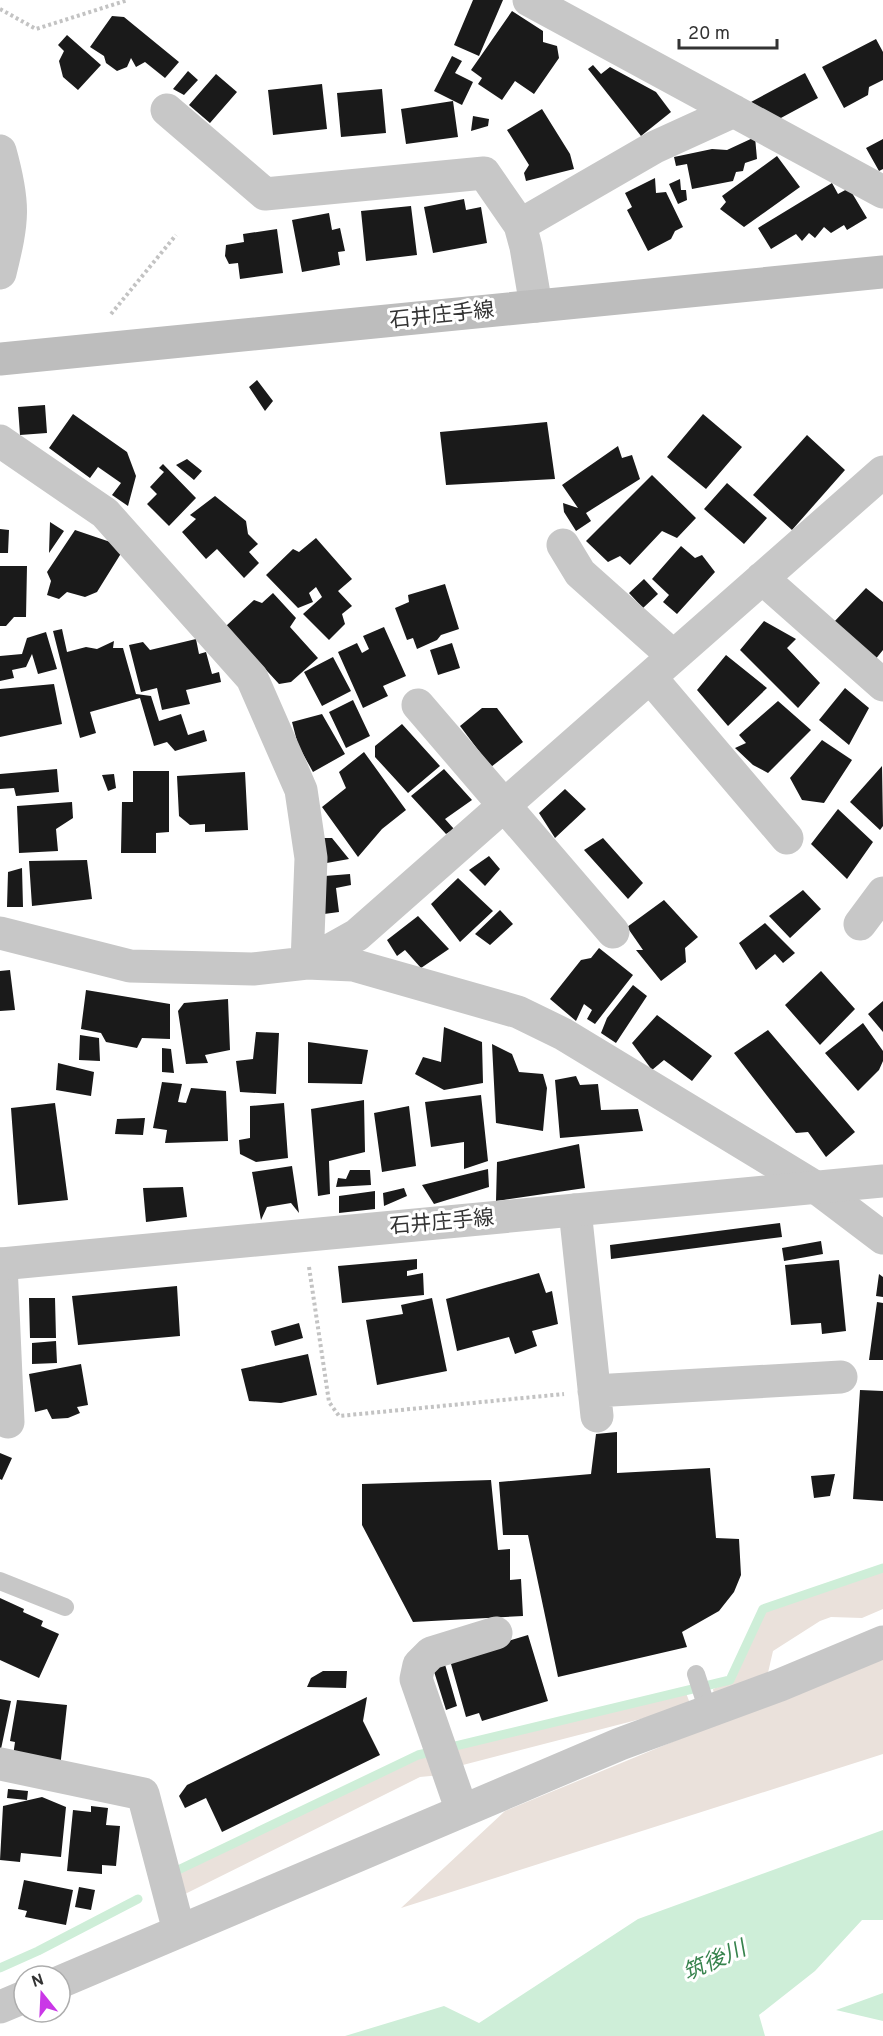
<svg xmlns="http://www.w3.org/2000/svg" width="883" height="2036" font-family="Overpass,'Noto Sans JP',sans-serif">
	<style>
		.green { fill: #eae1db }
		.water { fill: #ceeed8 }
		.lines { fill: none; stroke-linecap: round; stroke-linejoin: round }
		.stream { stroke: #ceeed8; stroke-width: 9 }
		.building { fill: #1a1a1a }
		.path { stroke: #c3c3c3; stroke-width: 4; stroke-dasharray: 3 3; stroke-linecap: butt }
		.service { stroke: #c7c7c7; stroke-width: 18 }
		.minor { stroke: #c7c7c7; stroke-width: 33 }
		.tertiary { stroke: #c7c7c7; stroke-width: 33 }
		.secondary { stroke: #bdbdbd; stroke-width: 33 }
		.labels { text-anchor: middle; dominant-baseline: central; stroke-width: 6; stroke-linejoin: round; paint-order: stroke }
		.street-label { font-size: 21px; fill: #333; stroke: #fff }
		.water-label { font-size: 22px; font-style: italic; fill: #37834d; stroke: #fff }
	</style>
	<rect width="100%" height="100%" fill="#fff"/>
	<path class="green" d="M883,1571V1609L862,1618L831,1617L820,1621L773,1651L767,1677L715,1700L713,1689L734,1681L766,1611Z
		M883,1655V1754L401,1908L505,1811Z
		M686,1693L691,1706L459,1766L453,1748Z
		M431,1756L441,1775L420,1777L183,1895L175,1875L419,1757Z"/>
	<path class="water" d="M883,1830V1920H862L815,1971L759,2015L765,2036H345L444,2006L479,2023L638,1919Z
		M883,1993V2021L836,2010Z"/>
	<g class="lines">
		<path class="stream" d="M176,1871L418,1755L730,1680L763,1609L883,1568
			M0,1968L38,1951L138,1899"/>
	</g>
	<path class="building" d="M473,0H503L479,56L454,45Z
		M512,11L543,31V42L557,46L559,58L534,94L515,81L502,100L478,84L482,78L471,70Z
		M112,16L124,17L179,62L165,78L145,62L136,67L131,58L127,67L117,71L106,63L104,56L90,47Z
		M67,35L101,65L78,90L63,77L59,61L64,51L58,45Z
		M876,39L883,52V80L869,87L868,95L844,108L822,67Z
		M452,56L462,61L455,73L473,82L462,105L434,91Z
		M593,65L601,74L610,67L656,92L671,112L641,136L588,69Z
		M188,71L198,80L184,95L173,89Z
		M805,73L818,98L779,119L751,102Z
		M216,74L237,92L210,123L189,105Z
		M322,84L327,129L273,135L268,90Z
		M382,89L386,133L341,137L337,93Z
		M453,101L458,137L406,144L401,109Z
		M542,109L570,154L574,169L526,181L524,173L529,165L507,130Z
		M473,116L489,119L488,126L471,131Z
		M755,137L757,159L745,163L743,171L736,172L733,181L692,189L687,164L676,166L674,157L712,149L727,150Z
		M883,139V169L879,171L866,148Z
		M777,156L800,187L744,227L720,209L726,202L722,196Z
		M655,178L656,193L666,192L683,227L675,231L671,239L648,251L627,210L632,207L625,193Z
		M680,179L681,190H686L687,200L678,204L669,184Z
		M832,183L838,194L849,188L867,218L847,230L844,225L831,233L824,227L815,238L809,233L802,241L796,234L771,249L758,228Z
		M464,199L466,210L481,207L487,243L433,253L424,207Z
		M411,206L417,255L366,261L361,211Z
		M329,213L332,230L340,228L345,251L338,252L340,265L302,272L292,220Z
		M277,229L283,273L240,279L238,263L229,264L225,256L226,245L244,242L243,234Z
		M257,380L273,401L265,411L249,387Z
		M45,405L47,433L20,435L18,407Z
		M73,414L127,452L136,476L128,506L112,495L121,483L98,467L90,478L49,448Z
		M703,414L742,447L706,489L667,457Z
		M547,422L555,479L446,485L440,432Z
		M807,435L845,470L792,530L753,495Z
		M618,446L622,458L632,455L640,479L586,513L591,521L576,531L564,512L563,503L578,508L562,485Z
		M187,459L202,471L194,480L176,465Z
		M163,464L196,498L169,526L147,504L157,494L150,487L164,472L159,468Z
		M652,475L696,518L677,538L662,531L630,565L620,556L608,562L586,541Z
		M727,483L767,518L744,544L704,509Z
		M215,496L246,521L248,534L258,544L249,552L259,563L244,578L217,549L206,559L182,532L196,519L190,515Z
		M50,522L64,531L49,553Z
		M0,529L9,530L8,553H0Z
		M75,530L125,547L97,592L85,597L67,592L59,599L47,595L51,581L47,572Z
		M316,538L352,579L338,591L352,606L342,614L345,624L329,640L303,614L322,597L316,587L309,593L313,602L298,608L266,575L293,549L299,552Z
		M681,546L695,558L702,555L715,572L677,614L663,602L669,595L652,579Z
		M0,566H27L26,617H14L6,626H0Z
		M644,579L658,594L643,608L629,593Z
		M445,584L459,629L441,635L437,640L417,649L413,638L407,640L395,608L409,602L408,595Z
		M866,588L883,602V650L874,661L834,622Z
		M273,593L296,618L290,627L318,658L291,682L279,684L226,626L254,600L262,603Z
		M764,621L796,639L787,648L820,683L798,708L740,650Z
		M384,627L406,676L383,686L388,696L363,708L338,652L357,643L362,653L369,649L363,636Z
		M62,629L67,652L86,647L97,649L114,641L113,648H123L136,694L151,696L159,721L181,714L188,735L204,730L207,741L175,751L167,742L154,746L140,698L90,712L96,733L80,738L53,631Z
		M46,632L57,669L38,674L32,654L26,667L12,670L14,678L0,681V656L22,654L27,638Z
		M196,639L199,654L206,652L212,674L219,672L221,682L186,690L190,704L162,710L157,688L141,692L129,645L143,642L150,650Z
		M452,643L460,668L438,675L430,650Z
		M726,655L767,688L728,726L697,690Z
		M333,657L351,691L322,706L304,672Z
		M54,684L62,724L0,737V689Z
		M845,688L869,708L849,745L819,720Z
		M353,700L370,736L346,748L329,712Z
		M778,701L811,730L768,773L753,765L735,748L746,743L739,735Z
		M482,708H497L523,742L491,767L460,726Z
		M322,714L345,754L313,772L298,745L292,722Z
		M402,724L440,766L408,793L375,757V746Z
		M822,740L852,760L824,803L802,800L790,778Z
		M364,752L406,810L382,829L358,857L322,807L346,788L339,772Z
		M882,766L883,826L880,830L850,802Z
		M57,769L59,792L16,796L14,788L0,789V774Z
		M444,769L472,800L445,819L454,829L446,834L411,796Z
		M133,771H169V832L156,833V853H121L122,802H133Z
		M245,772L248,830L205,832V824L190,825L179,816L177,776Z
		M114,774L116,788L108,791L102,775Z
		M565,789L586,809L555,838L539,813Z
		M72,802L73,818L56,829L58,851L19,853L17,806Z
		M838,809L873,842L847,879L811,844Z
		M321,838H332L349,859L321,864Z
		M603,838L643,883L628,899L584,850Z
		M489,856L500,869L485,886L469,870Z
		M87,860L92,899L32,906L29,861Z
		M22,868L23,907H7L8,872Z
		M350,874L351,885L336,888L339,912L324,914L325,876Z
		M458,878L493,911L460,942L431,904Z
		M803,890L821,909L790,938L769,916Z
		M664,900L698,937L685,948L686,962L661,981L636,950H643L627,927Z
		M500,910L513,924L490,945L475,934Z
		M418,916L449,949L421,968L405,950L397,956L387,940Z
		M765,923L795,953L783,963L775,954L756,970L739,943Z
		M599,948L633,975L595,1024L587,1019L592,1010L584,1004L576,1021L550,999L581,960L591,958Z
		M10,970L15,1010L0,1011V971Z
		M821,971L855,1009L820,1045L785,1005Z
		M633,985L647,996L616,1043L601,1033L607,1018Z
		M86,990L170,1004V1039L142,1038L137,1048L106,1042L101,1033L81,1029Z
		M228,999L230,1050L205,1055L208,1063L186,1064L178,1011L184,1003Z
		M883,1001V1032L868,1014Z
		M657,1015L712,1056L692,1081L664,1060L652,1070L632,1043Z
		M863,1023L883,1051V1061L879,1070L858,1091L825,1053Z
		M444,1027L482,1042L483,1083L444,1090L415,1074L423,1057L441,1062Z
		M768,1030L855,1132L826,1157L808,1132L796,1133L734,1053Z
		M256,1032L279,1033L276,1094L240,1092L236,1061L253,1059Z
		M80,1035L99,1038L100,1061L79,1060Z
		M308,1042L368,1050L362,1084L308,1083Z
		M492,1044L512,1054L519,1072L543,1074L547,1088L543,1131L496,1123Z
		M162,1048L171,1049L174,1073L162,1072Z
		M58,1063L94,1072L91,1096L56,1090Z
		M576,1076L580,1085L598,1084L601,1110L638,1109L643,1131L560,1138L555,1080Z
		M162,1082L182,1084L178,1102L186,1103L191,1088L226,1091L228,1141L165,1143L167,1130L153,1128Z
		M481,1095L488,1161L464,1169V1142L431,1147L425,1102Z
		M364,1100L365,1152L329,1161L330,1194L318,1196L311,1109Z
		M55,1103L68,1200L18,1205L11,1108Z
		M284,1103L288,1158L256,1162L240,1154L239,1140L250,1138V1106Z
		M409,1106L416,1166L382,1172L374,1113Z
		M145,1118L143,1135L115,1134L117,1119Z
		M579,1144L585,1188L496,1201L497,1162Z
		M292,1166L299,1213L291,1203L267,1207L261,1220L252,1172Z
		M488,1169L489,1187L434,1204L422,1185Z
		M350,1170H370L371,1185L336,1187L338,1178L346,1179Z
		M183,1187L187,1217L146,1222L143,1188Z
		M404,1188L407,1196L384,1206L383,1193Z
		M375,1191V1209L339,1213V1196Z
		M780,1223L782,1237L611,1259L610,1245Z
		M821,1241L823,1254L784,1261L782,1248Z
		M417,1259V1269L407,1271V1276L423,1273L424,1295L342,1303L338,1266Z
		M839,1260L846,1331L822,1334L821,1323L791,1325L785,1265Z
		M539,1273L546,1293L552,1291L558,1324L532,1331L537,1346L515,1354L509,1337L457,1351L446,1299Z
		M879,1274L883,1277V1297L876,1296Z
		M177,1286L180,1336L78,1345L72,1296Z
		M29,1298H55L56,1338H30Z
		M432,1298L447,1371L377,1385L366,1320L403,1314L401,1305Z
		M877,1302L883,1303V1360H869Z
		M299,1323L303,1338L275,1346L271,1331Z
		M56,1341L57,1363L32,1364V1343Z
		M308,1354L317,1395L281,1403L249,1401L241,1369Z
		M81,1364L88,1405L77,1407L80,1413L68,1418L52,1419L47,1409L35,1412L29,1374Z
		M860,1390L883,1391V1501L853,1499Z
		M617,1432V1473L710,1468L716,1538L739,1539L741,1575L734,1592L719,1611L682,1632L687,1647L558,1677L528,1535H503L499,1482L591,1474L596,1434Z
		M0,1453L12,1458L2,1480L0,1479Z
		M835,1474L830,1496L814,1498L811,1476Z
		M491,1480L498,1550L510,1549V1580L521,1579L523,1616L413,1622L362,1525V1484Z
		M0,1598L24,1609L23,1612L43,1621L41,1626L59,1634L39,1678L0,1660Z
		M528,1635L548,1701L482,1721L479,1713L466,1717L451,1664L454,1657Z
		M444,1661L457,1706L446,1710L432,1665Z
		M323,1671H347L346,1688L307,1687L311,1678Z
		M367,1697L363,1721L380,1755L222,1832L206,1798L185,1808L179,1796L187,1785Z
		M0,1699L11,1701L1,1749H0Z
		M17,1700L67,1705L60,1768L13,1756L15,1742L10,1741Z
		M8,1789L28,1791L27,1800L7,1798Z
		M42,1797L66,1807L61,1857L21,1853L20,1862L0,1860L3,1806Z
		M91,1806L108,1808L106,1825L120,1826L116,1866L102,1865V1874L67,1871L73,1810L91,1812Z
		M24,1880L73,1890L66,1925L25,1917L27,1911L18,1909Z
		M79,1887L95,1890L91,1910L75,1907Z"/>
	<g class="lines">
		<path class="path" d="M0,9L36,29L128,0
			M111,314L176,235
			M309,1267L329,1402L339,1416L564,1394"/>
		<path class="service" d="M0,1581L65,1607
			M696,1674L708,1711"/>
		<path class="minor" d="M529,0L883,192
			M167,110L265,194L484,173L520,225L655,147L734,111
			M0,151C15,205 13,220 0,273
			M520,225L526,247L536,306
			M0,441L105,513L252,678L301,790L311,858L307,963
			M563,545L580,573L673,656
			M762,578L883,685
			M650,677L787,838
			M418,705L613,932
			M860,924L883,893
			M0,933L130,966L253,969L307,963L353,965L518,1012L563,1034L817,1188L883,1238
			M307,963L357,935L883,472
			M575,1210L597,1416
			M1,1264L8,1422
			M594,1391L841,1377
			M0,1764L143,1794L179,1931
			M462,1811L416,1679L419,1665L431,1653L496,1633
			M60,1982L620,1744L780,1685L883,1642
			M0,2007L24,1997"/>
		<path class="tertiary" d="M0,1264L883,1181"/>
		<path class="secondary" d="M0,359L883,272"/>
	</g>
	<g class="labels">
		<g class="street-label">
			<text transform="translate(442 316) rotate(-6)">石井庄手線</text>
			<text transform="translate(442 1223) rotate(-5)">石井庄手線</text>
		</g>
		<g class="water-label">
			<text transform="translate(715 1962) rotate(-24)">筑後川</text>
		</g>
	</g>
	<g transform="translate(42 1994) rotate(342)"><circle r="28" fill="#ffffff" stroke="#adadad" stroke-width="1.5"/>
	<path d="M0-4.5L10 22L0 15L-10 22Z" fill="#ca37e7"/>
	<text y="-9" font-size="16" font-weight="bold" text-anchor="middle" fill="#333333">N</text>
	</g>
	<path d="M679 39v9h98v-9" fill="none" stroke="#333333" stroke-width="3"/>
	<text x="688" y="39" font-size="18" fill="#333333" stroke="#ffffff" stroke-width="4.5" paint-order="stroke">20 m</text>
</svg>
